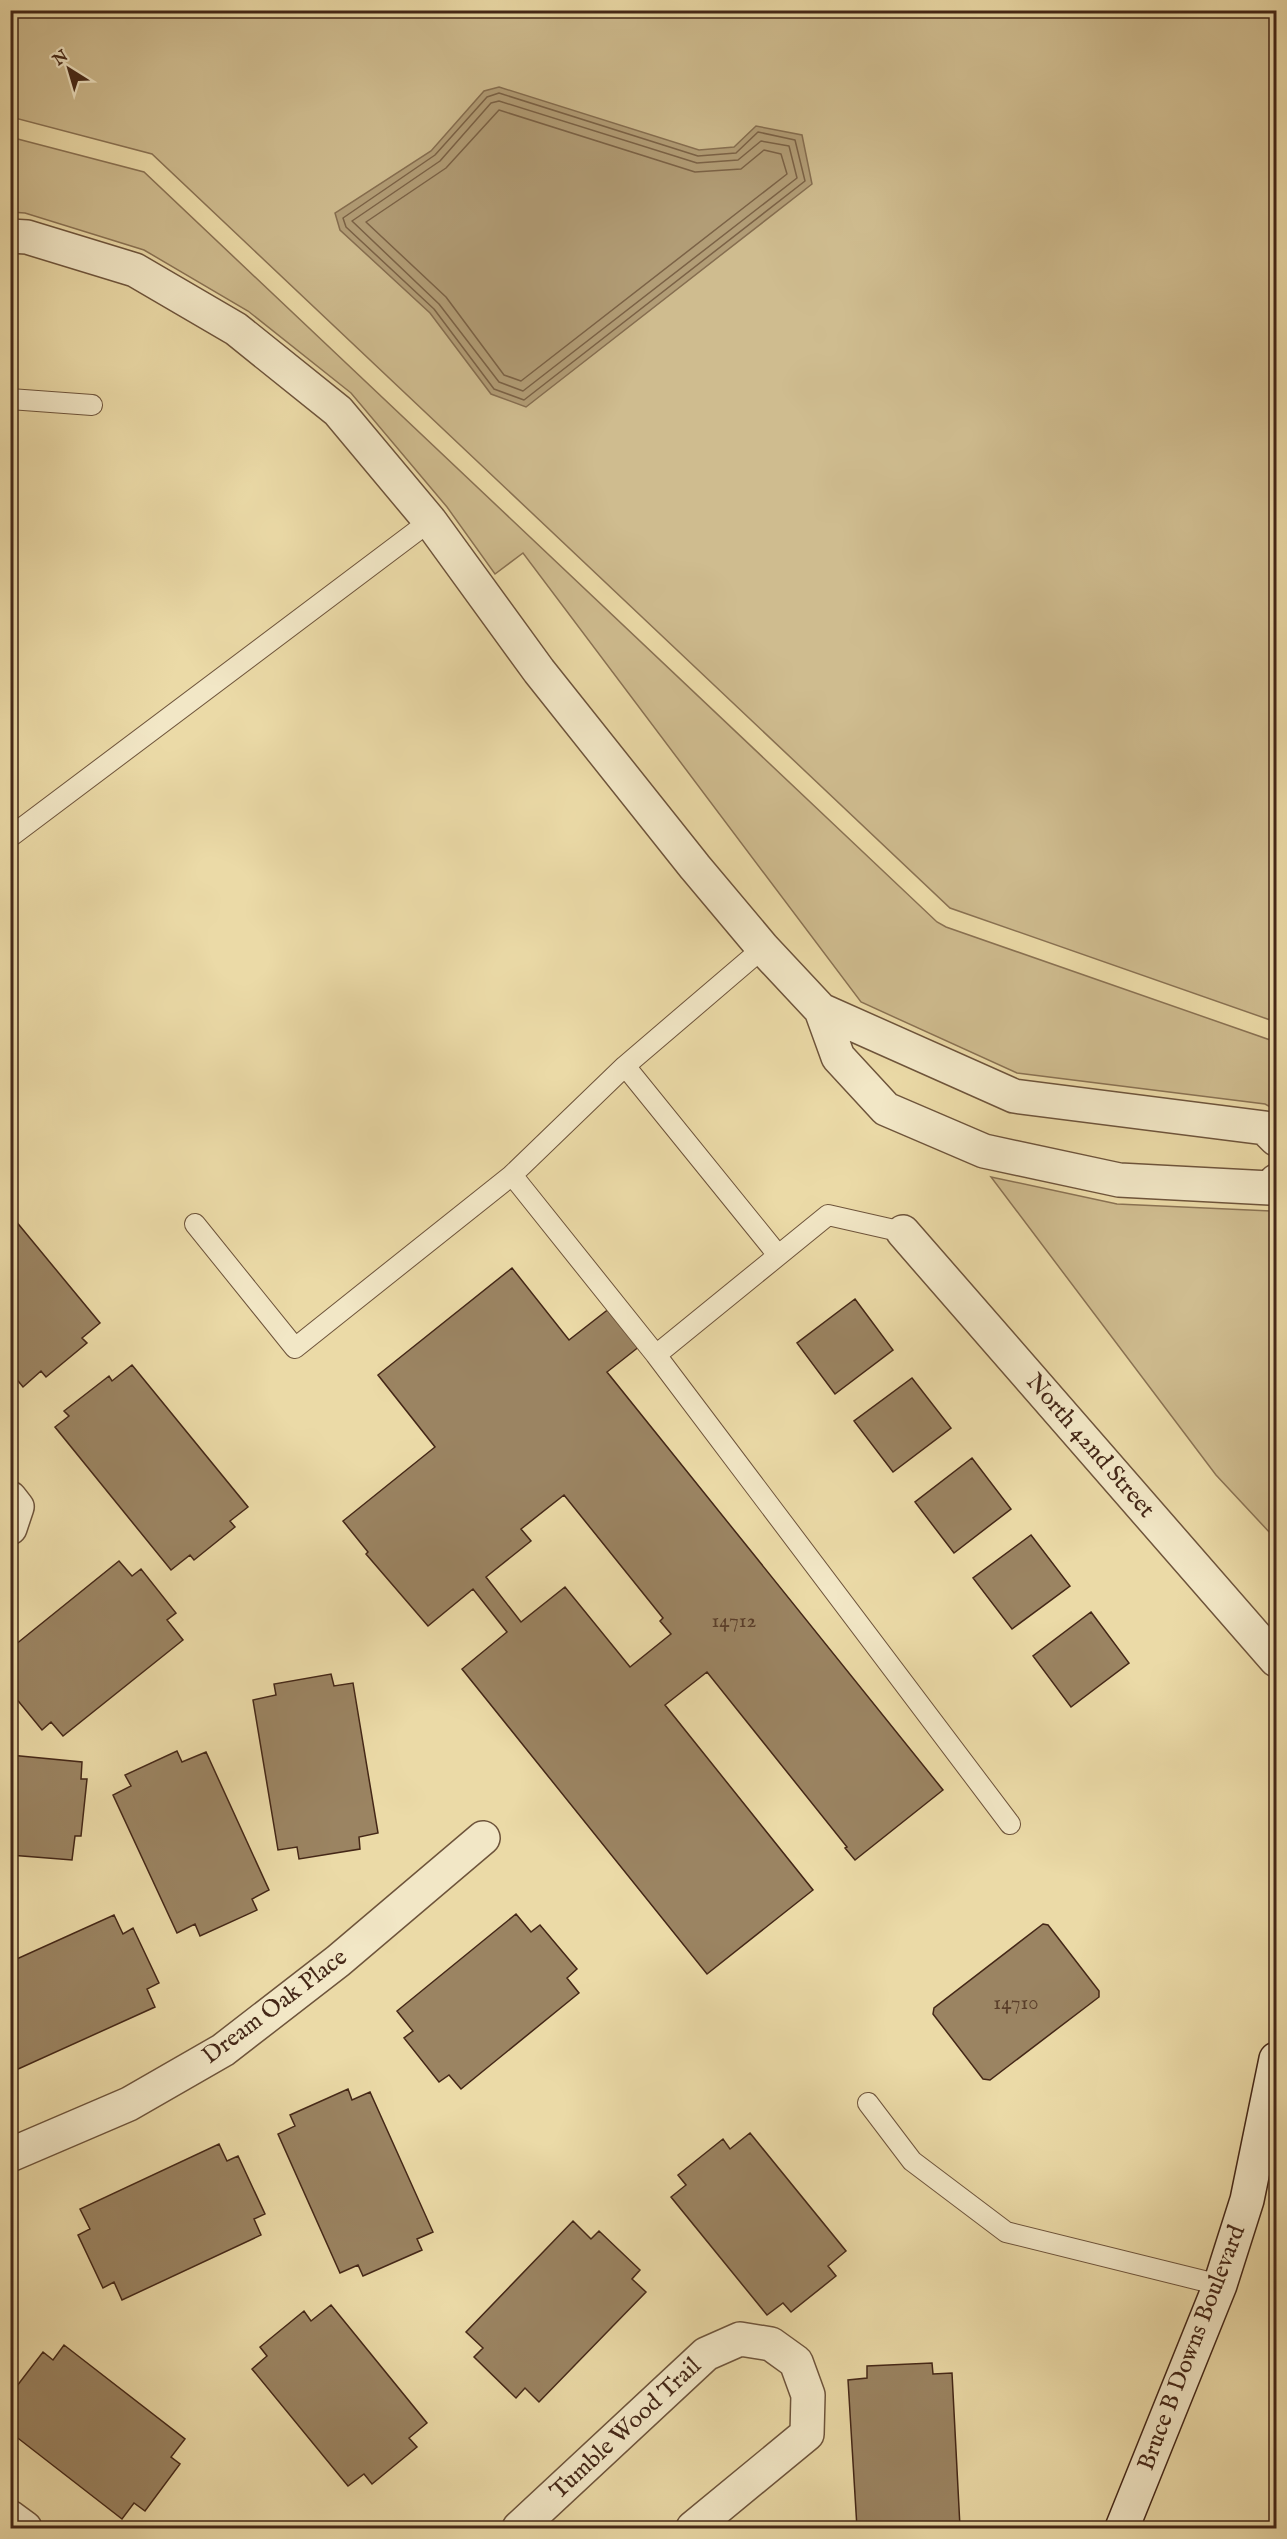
<svg xmlns="http://www.w3.org/2000/svg" width="1287" height="2539" font-family="'IM FELL English',serif">
	<style>
		.green { fill: #cfbc8f; stroke: #8a7253; stroke-width: 1.5 }
		.water { fill: #b29d76; stroke: #866e50; stroke-width: 1.5 }
		.lines { fill: none; stroke-linecap: round; stroke-linejoin: round }
		.shore { stroke: #7b6246; stroke-width: 1.5 }
		.building { fill: #9b8462; stroke: #442717; stroke-width: 1.5; fill-rule: evenodd }
		.service-casing { stroke: #6e543b; stroke-width: 22 }
		.minor-casing { stroke: #6e543b; stroke-width: 36 }
		.secondary-casing { stroke: #442717; stroke-width: 36 }
		.service { stroke: #f2e7c6; stroke-width: 20 }
		.minor { stroke: #f2e7c6; stroke-width: 33 }
		.secondary { stroke: #f2e7c6; stroke-width: 33 }
		.labels { text-anchor: middle; dominant-baseline: central; stroke-width: 5; stroke-linejoin: round; paint-order: stroke }
		.number-label { font-size: 21px; fill: #5a3e2a }
		.street-label { font-size: 24px; fill: #442717; stroke: #f2e7c6 }
	</style>
	<rect width="100%" height="100%" fill="#ebdaa7"/>
	<filter id="stains"><feTurbulence type="fractalNoise" baseFrequency=".00333" numOctaves="4"/><feColorMatrix values="0 0 0 0 .2 0 0 0 0 .09 0 0 0 0 .02 0 0 0 .5 -.17"/></filter>
	<radialGradient id="worn" r=".72"><stop offset=".6" stop-color="#630" stop-opacity="0"/><stop offset="1" stop-color="#630" stop-opacity=".3"/></radialGradient>
	<path class="green" d="M10,11H1276V1022L950,908L152,154L11,117Z
		M10,137L144,172L937,922L946,927L1276,1042V1110L1265,1104L1017,1073L861,1002L523,553L495,574L447,507L351,393L248,311L144,250L25,213L11,212Z
		M991,1177L1117,1204L1271,1211L1276,1209V1442L1271,1534L1216,1475Z"/>
	<path class="water" d="M499,87L699,150L734,147L756,126L802,135L812,184L526,407L491,394L430,313L340,230L335,213L431,151L484,91Z"/>
	<g class="lines">
		<path class="shore" d="M499,93L698,156L736,153L758,132L795,140L805,181L524,400L494,389L434,309L346,227L343,218L435,155L487,97Z
			M499,101L697,163L738,160L761,141L789,146L797,178L523,391L499,382L439,304L352,221L440,161L491,103Z
			M499,110L695,172L741,169L764,150L781,154L787,174L521,381L504,375L446,297L366,222L446,168Z"/>
	</g>
	<path class="building" d="M10,1214L100,1323L82,1338L87,1343L46,1377L41,1371L23,1387L10,1371Z
		M512,1268L569,1340L610,1308L640,1346L607,1372L943,1790L855,1860L845,1848L847,1847L707,1672L665,1705L813,1890L707,1974L462,1669L507,1632L473,1589L428,1626L366,1554L368,1552L343,1521L435,1447L378,1375ZM564,1495L663,1618L660,1621L671,1634L630,1667L565,1587L521,1622L486,1577L531,1541L521,1529Z
		M855,1299L893,1350L835,1394L797,1343Z
		M132,1365L248,1507L230,1521L235,1527L194,1560L190,1555L171,1570L55,1427L69,1416L64,1411L109,1376L112,1381Z
		M912,1378L951,1428L893,1472L854,1421Z
		M972,1458L1011,1509L954,1553L915,1502Z
		M1031,1535L1070,1586L1012,1629L973,1578Z
		M119,1561L132,1576L141,1569L176,1613L167,1620L183,1640L63,1736L51,1722L42,1730L10,1691V1675L12,1673L10,1671V1649Z
		M1091,1612L1129,1663L1071,1707L1033,1656Z
		M331,1674L334,1686L353,1683L378,1833L359,1837L360,1849L299,1859L297,1847L278,1850L253,1700L276,1695L274,1684Z
		M177,1751L182,1762L206,1752L269,1890L252,1899L257,1910L200,1936L195,1924L177,1933L113,1795L131,1786L125,1775Z
		M10,1755L82,1762L81,1779H87L81,1836H75L72,1860L10,1855Z
		M516,1914L531,1932L540,1925L577,1969L567,1978L579,1993L461,2089L449,2075L439,2082L404,2038L413,2031L397,2011Z
		M114,1915L123,1934L133,1928L159,1983L147,1989L155,2007L16,2070L10,2059V1962Z
		M1043,1924L1048,1925L1099,1991V1997L990,2080L983,2079L933,2014L934,2008Z
		M348,2089L352,2100L370,2092L433,2232L417,2239L422,2250L363,2276L358,2265L340,2273L278,2134L295,2126L290,2115Z
		M750,2133L846,2251L828,2266L836,2276L791,2312L783,2303L767,2315L671,2197L686,2185L678,2175L723,2139L730,2149Z
		M219,2144L227,2161L238,2156L265,2214L254,2219L261,2235L122,2300L114,2282L103,2288L78,2235L90,2229L80,2209Z
		M573,2221L591,2239L599,2231L640,2270L632,2279L646,2292L539,2402L525,2388L516,2398L474,2357L483,2348L466,2332Z
		M331,2305L427,2423L409,2438L417,2447L372,2484L364,2474L348,2486L252,2369L267,2356L260,2347L304,2311L311,2321Z
		M64,2345L185,2439L171,2457L180,2464L145,2511L134,2503L122,2519L10,2432V2414L14,2410L10,2407V2395L43,2352L53,2360Z
		M932,2363L933,2374L952,2373L960,2527L857,2528L848,2380L867,2378V2366Z"/>
	<g class="lines">
		<defs>
			<path id="service" d="M10,399L92,405
				M10,837L430,521
				M625,1066L763,948
				M512,1175L625,1066L778,1255
				M195,1224L295,1348L512,1175L656,1355L828,1215L903,1232
				M656,1355L1010,1824
				M868,2103L912,2161L1006,2232L1220,2285"/>
			<path id="minor" d="M10,236L27,237L135,270L236,329L338,411L430,521L539,671L695,867L763,948L821,1010L1014,1096L1265,1128L1276,1139
				M821,1010L838,1057L886,1109L984,1151L1119,1180L1270,1188L1276,1181
				M903,1232L1276,1660
				M10,1498L17,1507L10,1528
				M10,2155L129,2104L223,2050L338,1961L483,1838
				M10,2517L25,2528
				M519,2528L706,2354L740,2339L771,2344L796,2362L808,2395L807,2434L693,2528"/>
			<path id="secondary" d="M1122,2528L1220,2285L1247,2200L1276,2059"/>
		</defs>
		<use href="#service" class="service-casing"/>
		<use href="#minor" class="minor-casing"/>
		<use href="#secondary" class="secondary-casing"/>
		<use href="#service" class="service"/>
		<use href="#minor" class="minor"/>
		<use href="#secondary" class="secondary"/>
	</g>
	<g class="labels">
		<g class="number-label">
			<text x="734" y="1621">14712</text>
			<text x="1016" y="2003">14710</text>
		</g>
		<g class="street-label">
			<text transform="translate(1090 1446) rotate(49)">North 42nd Street</text>
			<text transform="translate(275 2007) rotate(-37)">Dream Oak Place</text>
			<text transform="translate(1192 2348) rotate(-69)">Bruce B Downs Boulevard</text>
			<text transform="translate(626 2429) rotate(-43)">Tumble Wood Trail</text>
		</g>
	</g>
	<rect width="1287" height="2539" fill="none" stroke="#ebdaa7" stroke-width="36"/>
	<rect x="12" y="12" width="1263" height="2515" fill="none" stroke="#442717" stroke-width="3"/>
	<rect x="18" y="18" width="1251" height="2503" fill="none" stroke="#442717" stroke-width="1.5"/>
	<g transform="translate(69 69) rotate(323)" stroke="#f2e7c6" stroke-width="4.5" paint-order="stroke">
	<path d="M0-4.5L10 22L0 15L-10 22Z" fill="#442717"/>
	<text y="-9" font-size="16" font-weight="bold" text-anchor="middle" fill="#442717">N</text>
	</g>
	<rect width="100%" height="100%" filter="url(#stains)"/>
	<rect width="100%" height="100%" fill="url(#worn)"/>
</svg>
